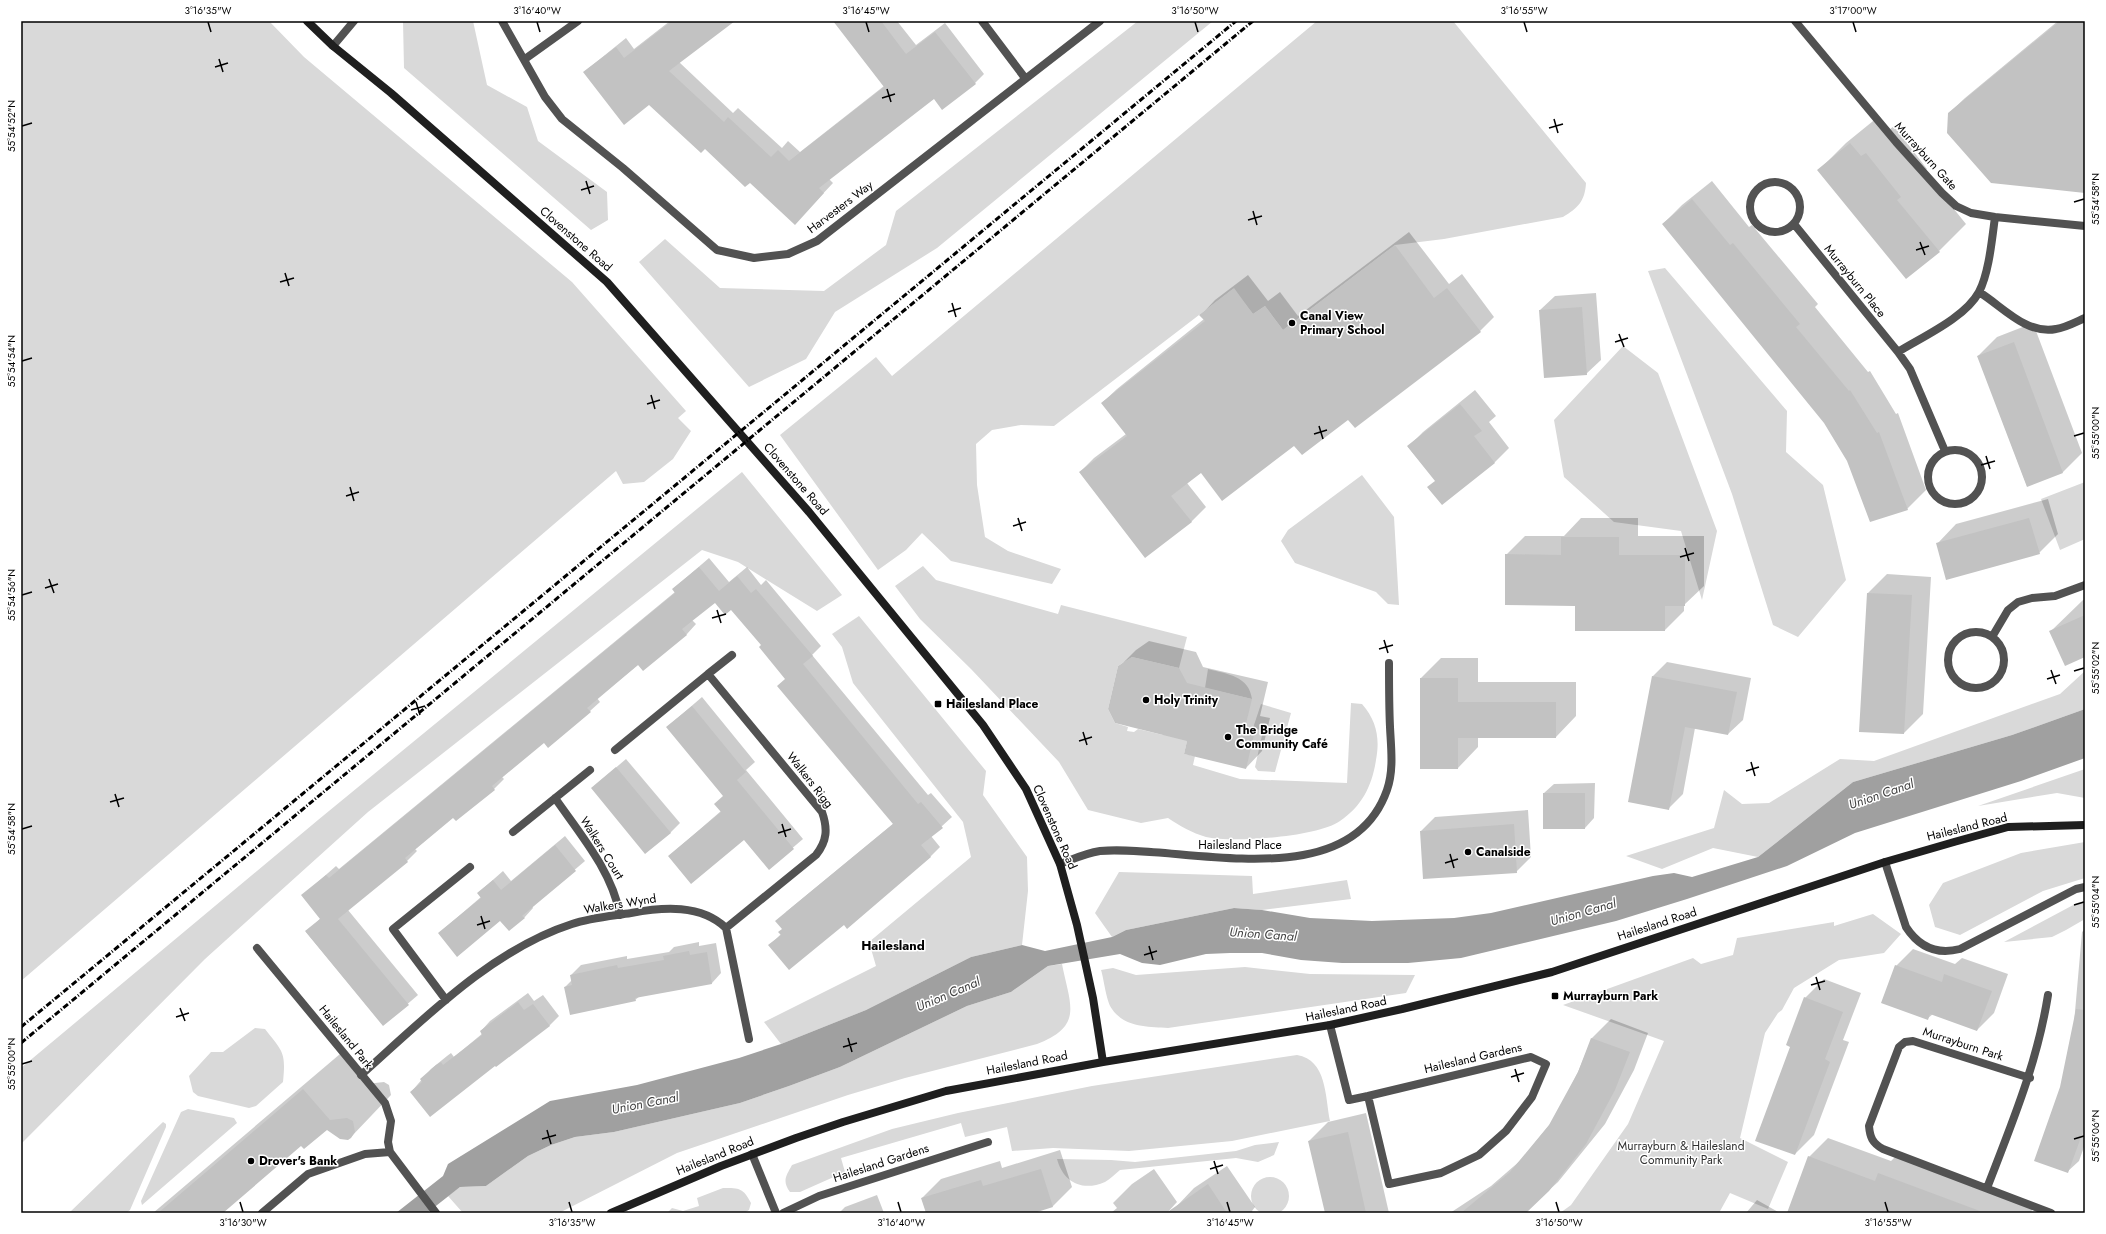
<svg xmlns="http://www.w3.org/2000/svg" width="2106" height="1234" font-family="Jost,sans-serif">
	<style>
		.green { fill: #d9d9d9 }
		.water { fill: #a0a0a0 }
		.shadow { fill: #0003 }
		.building { fill: #c2c2c2 }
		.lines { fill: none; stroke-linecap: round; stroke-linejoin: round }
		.street { stroke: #525252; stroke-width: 8 }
		.secondary { stroke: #1f1f1f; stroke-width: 8 }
		.rail { stroke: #000; stroke-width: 3; stroke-dasharray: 6 2 1 2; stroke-linecap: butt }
		.ticks { fill: none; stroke: #000; stroke-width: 1.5 }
		.poi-dot { fill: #000; stroke: #fff; stroke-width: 1.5 }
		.labels { text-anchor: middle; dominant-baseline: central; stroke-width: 3; stroke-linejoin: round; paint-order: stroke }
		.street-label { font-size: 12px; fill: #000; stroke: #fff }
		.poi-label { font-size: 12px; font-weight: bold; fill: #000; stroke: #fff; text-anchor: start }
		.park-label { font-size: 12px; fill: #303030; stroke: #fff }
		.water-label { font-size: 13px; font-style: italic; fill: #414141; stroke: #fff }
		.neighbourhood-label { font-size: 13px; font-weight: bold; fill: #000; stroke: #fff }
		.neatline { fill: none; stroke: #000; stroke-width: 1.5 }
		.ticks-label { font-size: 10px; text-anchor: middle; fill: #000 }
	</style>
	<rect width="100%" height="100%" fill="#fff"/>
	<path class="green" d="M21,21H269L304,57L572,282L686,411L678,418L691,431L673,459L644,482L623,484L616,471L21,981Z
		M403,21H473L487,85L527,107L538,141L607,192L608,220L591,230L404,68Z
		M1138,21H1213L937,248L835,312L806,359L749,387L639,262L665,239L720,288L824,291L886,245L896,211Z
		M1317,21H1453L1586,183C1585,201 1578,208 1563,217L1444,239L1395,245L1283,330L1265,306L1253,314L1233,289L1054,426L1021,425L992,430L976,444L977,485L985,537L1008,551L1061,569L1052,584L951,561L922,533L906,550L878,570L780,435L876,357L892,376Z
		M1665,268L1787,411L1786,452L1823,485L1846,580L1798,637L1773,625L1732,494L1648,271Z
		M1623,346L1658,373L1717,531L1702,600L1681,531L1614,522L1564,477L1554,420Z
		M742,472L842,595L817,611L738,562L702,550L368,812L205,959L21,1144V1068L318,820Z
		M1362,475L1394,517L1399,605L1388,604L1376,592L1295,563L1281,541L1288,530Z
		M2085,482V539L2060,550L2041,499Z
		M923,566L936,580L1058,614L1061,605L1187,637L1179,668L1132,657L1118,666L1108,709L1115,723L1128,727L1127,731L1134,732L1138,729L1163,735L1176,726L1192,720L1184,754L1195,756L1193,765L1240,779L1347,783L1351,703L1362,704C1377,721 1380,739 1376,760C1372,786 1362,806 1340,821C1318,837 1233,843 1206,837C1192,833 1180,826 1168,818L1141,823L1088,810L1059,762L971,669L920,619L895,586Z
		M859,616L986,771L983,795L1027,857L1028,891L1022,945L971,957L866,1010L781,1044L764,1022L876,966L869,942L971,857L963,822L853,683L842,647L832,634Z
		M1208,669C1227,674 1249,676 1252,699L1205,688Z
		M2085,671V709L2012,735L1853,782L1758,857L1713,848L1662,869L1626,856L1714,828L1724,790L1742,804L1769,803L1840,759L1874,761L2060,694Z
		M1261,704L1291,713L1275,772L1258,771L1255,767L1263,731L1253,728Z
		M2085,769V798L2057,793L1978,806Z
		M2085,842V878L2043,891L1960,935L1935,927L1929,905L1943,883L2021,853Z
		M1119,872L1252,876L1253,894L1347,880L1351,899L1262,910L1234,908L1126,930L1112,937L1095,913Z
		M2085,901V919L2066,930L2052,937L2004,942L2077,903Z
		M1873,914L1901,934L1884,953L1839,960L1794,988L1782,1010L1778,1013L1765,1033L1740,1138L1788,1162L1768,1209L1730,1193L1719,1213H1560L1571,1205L1628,1124L1664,1041L1563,1005L1693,958L1701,964L1733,955L1737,938L1834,922V926Z
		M1062,964C1070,1005 1084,1026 1037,1044L905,1078L848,1095L677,1153L559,1213H463L448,1196L460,1187L486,1186L528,1156L551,1145L575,1137L614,1132L740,1103L789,1086L840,1067L967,1006L1011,992L1048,966Z
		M1245,967L1310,974L1415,975L1406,993L1168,1028C1148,1027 1124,1027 1112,1009C1106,1001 1104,979 1101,970L1113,968L1136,975Z
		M255,1028L265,1029C283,1052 286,1052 283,1082L256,1106L249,1108L198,1096L193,1092L189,1076L211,1052H223Z
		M1297,1055C1327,1060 1325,1096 1330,1121L1232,1141L1129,1151L1053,1148L1012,1151L1007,1127L965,1137L961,1123L841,1158L845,1172L800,1192H790C782,1181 786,1176 792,1165L892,1129L958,1113L1092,1086Z
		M188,1109L234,1118L237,1123L142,1205L141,1201L181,1112Z
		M163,1122L166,1124V1127L130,1210L126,1213H69Z
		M1279,1142L1274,1155L1258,1162L1236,1158L1120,1170C1115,1174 1110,1179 1105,1182C1082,1192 1063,1182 1057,1159L1111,1160L1135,1162L1236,1151L1255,1145Z
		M1251 1196a19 19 0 1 1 38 0a19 19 0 1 1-38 0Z
		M723,1188C740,1188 743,1188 751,1203L749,1210L744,1213H667L672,1208L683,1211L699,1206L697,1198Z"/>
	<path class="water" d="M2085,709V758L2021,781L1855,833L1787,866L1687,899L1616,921L1461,958L1408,963H1342L1301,960L1262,953H1230L1206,954L1160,965L1142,963L1120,954L1048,966L1011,992L967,1006L840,1067L789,1086L740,1103L614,1132L575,1137L551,1145L528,1156L486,1186L460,1187L427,1213H396L443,1176L448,1164L550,1101L637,1085L739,1058L781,1044L866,1010L971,957L1022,945L1045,951L1112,937L1126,930L1234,908L1262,910L1310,918L1372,921L1454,918L1491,913L1653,876L1674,873L1692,877L1758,857L1853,782L2012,735Z"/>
	<path class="shadow" d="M670,21H733L679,62L733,113L738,108L782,148L788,141L800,152L884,86L834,21H897L916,45L945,23L984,74L975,83L934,98L829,179L833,183L804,214L750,182L649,104L584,72L626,38L634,49Z
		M2058,21H2085V192L1949,113L1965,98Z
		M1878,117L1889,130L1894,126L1927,169L1924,172L1966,224L1939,251L1819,170L1846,143Z
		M1712,181L1749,227L1752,225L1818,304L1815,307L1868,372L1870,371L1896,414L1898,413L1926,490L1907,509L1848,460L1825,422L1663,224L1682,205Z
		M1409,232L1449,284L1462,274L1494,317L1480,331L1348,419L1294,445L1201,472L1187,483L1206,507L1191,522L1080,472L1094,458L1126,434L1102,403L1117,389L1204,319L1201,315L1215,300L1248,275L1268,301L1280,292L1298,316Z
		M1596,293L1601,360L1586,374L1540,310L1555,296Z
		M2033,323L2082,453L2063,472L2027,486L1978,356L1997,337Z
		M1475,390L1496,416L1489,422L1509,448L1495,462L1442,504L1436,481L1408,447L1423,432Z
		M2048,499L2058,534L2039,553L1937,544L1956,524Z
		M1581,518H1638V536H1704V586L1684,605V611L1665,630L1576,605L1506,555L1525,536H1564Z
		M709,558L729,582L747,567L761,585L766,580L821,646L812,655L928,795L931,793L952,817L931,836L940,847L930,857L844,924L770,945L781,934L786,912L894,823L762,645L731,608L715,601L692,620L696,624L687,634L643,670L639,664L597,698L600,702L590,711L548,746L544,742L502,777L504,779L494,789L453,817L415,849L417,851L407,861L348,910L418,995L383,1025L306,932L321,918L303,895L336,866L339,869L675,592L673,589Z
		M1887,574L1931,577L1923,714L1904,733L1868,593Z
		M2083,600H2085V656L2050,632Z
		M1149,641L1196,652L1203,667L1268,682L1260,716L1270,718L1262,751L1246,768L1119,667L1136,650Z
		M1441,658H1478V682H1576V716L1556,737H1478V747L1458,768L1421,678Z
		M1667,662L1751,678L1743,720L1728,734L1695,728L1683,794L1668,809L1653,676Z
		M702,697L755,762L746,770L803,839L769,868L744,839L669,856L721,811L724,795L667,727Z
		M626,759L680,823L670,833L592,788Z
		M1595,783L1594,818L1585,828L1544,793L1554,784Z
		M1528,810L1531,857L1516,872L1421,831L1435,817Z
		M565,836L585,861L532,906L533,908L524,918L501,920L439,933L481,897L478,893L503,871L511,881Z
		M2085,929V1144L2079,1161L2067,1172L2061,1087L2074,1023L2082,932Z
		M699,942V946L716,943L721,973L712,983L640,996L635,1000L565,987L572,980L571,975L581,965L627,956V959L669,952L674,947Z
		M1913,949L1955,964L1962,958L2008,974L1994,1013L1977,1030L1933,1014L1927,1019L1896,966Z
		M1824,979L1861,993L1843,1040L1849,1042L1814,1135L1795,1154L1792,1046L1805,998Z
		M528,993L534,1001L543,995L559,1016L549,1026L495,1064L411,1092L431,1069L447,1056L451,1053L454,1057L483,1033L481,1031L490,1021Z
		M1611,1019L1648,1033L1634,1070L1605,1124L1558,1182L1524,1213H1450L1491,1186L1521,1160L1555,1118L1578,1072L1592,1038Z
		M340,1054L366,1084L384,1082L389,1085L391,1095L351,1137L327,1129L301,1145L221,1213H153Z
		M1366,1113L1389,1213H1326L1309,1141L1328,1122Z
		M1828,1138L1891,1161L1898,1154L2034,1205L2031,1213H1838L1809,1157Z
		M1060,1150L1072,1187L1053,1206L1031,1213H927L922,1198L941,1179L1000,1161L1002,1168Z
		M1227,1166L1255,1207L1252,1211L1253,1213H1179L1175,1208L1194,1188Z
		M1154,1169L1177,1202L1167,1213H1111L1117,1208L1113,1203L1132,1184Z
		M877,1195L884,1213H839L845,1207Z
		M1757,1200L1780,1213H1746Z"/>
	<path class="building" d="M672,21H735L669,71L724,122L728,117L771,157L778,150L789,161L884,87L833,21H881L906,54L935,32L976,84L942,110L934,99L819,188L824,193L795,225L750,183L745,187L705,149L701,153L649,105L624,125L583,72L616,47L624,58Z
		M2060,21H2085V193L1991,183L1947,133L1948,113Z
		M1850,143L1861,156L1866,153L1901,197L1897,200L1940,252L1906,279L1817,170Z
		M1692,199L1730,245L1733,243L1800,324L1796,327L1849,391L1850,390L1877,433L1879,432L1908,510L1870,522L1847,461L1824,423L1662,224Z
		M1395,245L1434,298L1447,288L1481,332L1355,428L1348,420L1302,455L1294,446L1222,501L1201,473L1171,496L1192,522L1145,558L1079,472L1127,436L1101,403L1205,321L1199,315L1234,288L1253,314L1265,306L1283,330Z
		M1582,307L1587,375L1544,378L1539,310Z
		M2014,342L2063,473L2027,487L1977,356Z
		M1460,404L1482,431L1474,436L1495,463L1442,505L1427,487L1435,481L1407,446Z
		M2029,518L2040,554L1946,580L1936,543Z
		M1561,537H1619V555H1685V606H1665V631H1575V606L1505,605V554L1561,555Z
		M699,567L719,591L737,576L751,593L756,589L813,656L803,664L918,804L921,802L943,828L921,845L931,857L847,929L844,925L789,970L768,945L781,935L778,932L782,929L775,921L893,824L777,686L785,679L759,647L761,645L731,610L725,615L715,603L682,629L687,635L643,671L638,665L587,708L591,712L548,748L544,743L492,786L495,790L456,821L453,818L405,858L408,862L338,919L409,1005L383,1026L305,931L320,919L301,895L326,875L329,878L675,593L672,589Z
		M1867,593L1912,595L1904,734L1859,732Z
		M2085,615V657L2065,666L2049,631Z
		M1132,657L1179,668L1187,683L1252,699L1244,732L1254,735L1246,769L1184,754L1187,741L1115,723L1108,709L1118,666Z
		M1652,676L1737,692L1728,735L1685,727L1669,810L1628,802Z
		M1420,678H1458V702H1556V738H1458V769H1420Z
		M692,706L746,772L737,780L794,849L769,870L744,840L691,884L668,856L721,812L714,804L723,796L666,727Z
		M616,767L671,833L645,854L591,788Z
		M1543,793H1585V829H1543Z
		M1514,824L1517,873L1423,879L1420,831Z
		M555,845L576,871L522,916L525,918L509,931L500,921L457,957L438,933L481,898L477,893L493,880L501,890Z
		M689,951L690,955L707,952L712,984L635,998L636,1001L570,1015L564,987L572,985L570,975L617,965L618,968L664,960L663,956Z
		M1895,965L1942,982L1944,974L1992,991L1977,1031L1930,1014L1928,1020L1881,1003Z
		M1804,997L1843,1012L1825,1059L1830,1062L1795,1155L1755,1141L1790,1047L1786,1045Z
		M518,1002L524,1010L533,1004L550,1026L496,1067L495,1066L430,1117L410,1092L422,1082L420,1079L436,1065L441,1062L443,1065L482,1035L480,1031Z
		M2076,1009L2085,1010V1126L2068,1173L2034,1161L2060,1087Z
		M1591,1038L1630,1052L1615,1090L1586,1144L1549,1191L1526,1213H1461L1510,1172L1549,1125L1578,1072Z
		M303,1089L330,1120L347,1118L353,1121L355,1132L351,1138L348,1140L340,1139L327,1130L304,1149L301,1146L223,1213H158Z
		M1348,1132L1366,1213H1325L1308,1141Z
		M1808,1156L1875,1181L1878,1173L1980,1211V1213H1787Z
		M1041,1169L1053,1207L1034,1213H926L921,1198L981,1180L983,1186Z
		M1208,1184L1227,1213H1166Z"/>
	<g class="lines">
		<path class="street" d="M502,21L545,97L562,119L623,168L717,250L754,258L788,254L817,241L1100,21
			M982,21L1025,78
			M1795,21L1896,142L1942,193L1956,206L1971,213L1995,217L2085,226
			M333,46L354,21
			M525,59L578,21
			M1750 207a25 25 0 1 1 50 0a25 25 0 1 1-50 0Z
			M1794,224L1898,352C1922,337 1965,318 1979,292C1989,273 1992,239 1995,217
			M1979,292C2002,306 2026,335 2056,329C2065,328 2076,322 2085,318
			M1898,352L1910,369L1945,451
			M1928 477a27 27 0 1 1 54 0a27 27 0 1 1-54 0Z
			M1948 660a28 28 0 1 1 56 0a28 28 0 1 1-56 0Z
			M1992,637L2008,610L2018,602L2032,598L2055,596L2085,585
			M708,674L732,655
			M615,750L708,674L822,812C828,829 827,841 816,855L726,928
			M555,798C580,834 612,871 620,915
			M513,832L590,770
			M1885,862L1906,927C1919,947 1937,955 1960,949L2076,889L2085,887
			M1060,864C1073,859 1086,853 1100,851C1182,844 1349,899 1387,790C1394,770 1391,748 1390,727C1389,706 1389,685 1389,663
			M257,948L385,1103L391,1121L388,1142L390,1152L436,1213
			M446,1000L393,929L470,867
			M1330,1025L1349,1100L1368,1096L1531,1057L1546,1064L1532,1097L1506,1131L1479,1155L1441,1173L1389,1184L1368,1096
			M361,1075C423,1020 491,950 572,924C590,918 612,916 631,913C663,907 701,904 726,928L749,1039
			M2030,1078L1913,1041L1905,1042L1899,1047L1869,1126C1870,1137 1872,1143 1883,1149L2051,1213
			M752,1154L776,1213
			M1987,1188C2012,1123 2037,1064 2048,995
			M262,1213L308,1174L365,1154L390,1152
			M783,1213L819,1196L988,1142"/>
		<path class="secondary" d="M307,21L333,46L391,93L607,282L809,512L983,725L1026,789L1060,864L1077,925L1093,998L1103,1062
			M611,1213L721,1166L796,1138L843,1122L946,1091L1103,1062L1330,1025L1402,1009L1552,972L1885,862L1954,842L2008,827L2085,825"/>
		<path class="rail" d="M21,1027L1236,21
			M21,1043L1253,21"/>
	</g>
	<path class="ticks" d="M208,22L211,32M537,22L540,32M866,22L869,32M1195,22L1198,32M1524,22L1527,32M1853,22L1856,32M219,59L223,72M215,67L228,63M887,89L891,102M882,98L895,94M1554,119L1558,133M22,126L32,123M1549,128L1563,124M586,181L590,194M581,190L594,186M2074,202L2084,199M1253,211L1257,225M1248,220L1262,216M1920,242L1925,255M1916,250L1929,246M285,273L289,286M280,282L294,278M952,303L956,317M948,312L961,308M1619,334L1624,347M1615,342L1628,338M22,361L32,358M651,395L655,409M647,404L660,400M1319,426L1323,439M1314,434L1327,430M2074,436L2084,433M1986,456L1990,469M1981,465L1995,461M350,487L354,501M346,496L359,492M1018,518L1022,531M1013,526L1026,522M1685,548L1689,561M1680,557L1694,553M49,579L54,593M45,588L58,584M22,595L32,592M717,610L721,623M712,618L726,614M1384,640L1388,653M1379,649L1393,645M2051,670L2056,684M2074,671L2084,668M2047,679L2060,675M416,702L420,715M411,710L425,706M1083,732L1087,745M1079,741L1092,737M1751,762L1755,776M1746,771L1759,767M115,794L119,807M110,802L124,798M782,824L786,837M22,829L32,826M778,833L791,829M1450,854L1454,868M1445,863L1458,859M2074,905L2084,902M481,916L485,929M477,925L490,921M1149,946L1153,960M1144,955L1157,951M1816,977L1820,990M1811,985L1825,981M180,1008L185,1021M176,1017L189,1013M848,1038L852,1052M843,1047L857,1043M22,1064L32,1061M1515,1069L1519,1082M1511,1077L1524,1073M547,1130L551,1144M542,1139L556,1135M2074,1139L2084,1136M1214,1161L1218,1174M1210,1169L1223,1165M240,1202L243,1212M569,1202L572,1212M898,1202L901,1212M1227,1202L1230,1212M1556,1202L1559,1212M1885,1202L1888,1212"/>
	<g class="poi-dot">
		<circle cx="1292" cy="323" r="4"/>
		<circle cx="1146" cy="700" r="4"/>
		<rect x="934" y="700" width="8" height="8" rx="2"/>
		<circle cx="1228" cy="737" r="4"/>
		<circle cx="1468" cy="852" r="4"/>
		<rect x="1551" y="992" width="8" height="8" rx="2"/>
		<circle cx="251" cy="1161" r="4"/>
	</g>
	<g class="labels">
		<g class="street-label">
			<text transform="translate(1926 156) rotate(48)">Murrayburn Gate</text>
			<text transform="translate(840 207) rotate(-37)">Harvesters Way</text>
			<text transform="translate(576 239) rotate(41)">Clovenstone Road</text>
			<text transform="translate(1855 281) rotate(51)">Murrayburn Place</text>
			<text transform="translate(796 479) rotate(49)">Clovenstone Road</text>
			<text transform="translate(810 780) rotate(52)">Walkers Rigg</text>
			<text transform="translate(1055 827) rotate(66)">Clovenstone Road</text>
			<text transform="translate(1967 827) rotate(-14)">Hailesland Road</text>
			<text x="1240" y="845">Hailesland Place</text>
			<text transform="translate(602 848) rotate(58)">Walkers Court</text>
			<text transform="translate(620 904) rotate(-9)">Walkers Wynd</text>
			<text transform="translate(1657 924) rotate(-18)">Hailesland Road</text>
			<text transform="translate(1346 1009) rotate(-12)">Hailesland Road</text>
			<text transform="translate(346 1037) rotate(51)">Hailesland Park</text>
			<text transform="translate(1963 1044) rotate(18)">Murrayburn Park</text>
			<text transform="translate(1473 1058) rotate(-13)">Hailesland Gardens</text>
			<text transform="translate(1027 1063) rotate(-11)">Hailesland Road</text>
			<text transform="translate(715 1156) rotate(-22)">Hailesland Road</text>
			<text transform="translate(881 1163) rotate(-18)">Hailesland Gardens</text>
		</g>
		<g class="poi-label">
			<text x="1300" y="316">Canal View<tspan x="1300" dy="14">Primary School</tspan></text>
			<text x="1154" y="700">Holy Trinity</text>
			<text x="946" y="704">Hailesland Place</text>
			<text x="1236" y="730">The Bridge<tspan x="1236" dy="14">Community Café</tspan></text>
			<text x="1476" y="852">Canalside</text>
			<text x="1563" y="996">Murrayburn Park</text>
			<text x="259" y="1161">Drover's Bank</text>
		</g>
		<g class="park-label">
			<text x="1681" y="1146">Murrayburn &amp; Hailesland<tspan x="1681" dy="14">Community Park</tspan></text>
		</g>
		<g class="water-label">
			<text transform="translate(1881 794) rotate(-19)">Union Canal</text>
			<text transform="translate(1583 912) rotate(-16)">Union Canal</text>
			<text transform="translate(1263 934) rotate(4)">Union Canal</text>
			<text transform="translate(948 994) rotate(-23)">Union Canal</text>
			<text transform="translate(645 1103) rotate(-11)">Union Canal</text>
		</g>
		<g class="neighbourhood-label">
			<text x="893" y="945">Hailesland</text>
		</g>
	</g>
	<rect width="2106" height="1234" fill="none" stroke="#ffffff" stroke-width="44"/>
	<rect x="22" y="22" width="2062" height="1190" class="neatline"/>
	<g class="ticks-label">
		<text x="208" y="14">3°16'35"W</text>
		<text x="537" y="14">3°16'40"W</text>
		<text x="866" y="14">3°16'45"W</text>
		<text x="1195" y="14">3°16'50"W</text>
		<text x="1524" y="14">3°16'55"W</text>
		<text x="1853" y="14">3°17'00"W</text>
		<text transform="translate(11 126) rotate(-90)" y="4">55°54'52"N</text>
		<text transform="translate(2095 199) rotate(-90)" y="4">55°54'58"N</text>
		<text transform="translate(11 361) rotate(-90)" y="4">55°54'54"N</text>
		<text transform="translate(2095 433) rotate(-90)" y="4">55°55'00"N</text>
		<text transform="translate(11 595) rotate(-90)" y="4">55°54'56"N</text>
		<text transform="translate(2095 668) rotate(-90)" y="4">55°55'02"N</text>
		<text transform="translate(11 829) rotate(-90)" y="4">55°54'58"N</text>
		<text transform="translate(2095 902) rotate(-90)" y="4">55°55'04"N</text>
		<text transform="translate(11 1064) rotate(-90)" y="4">55°55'00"N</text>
		<text transform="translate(2095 1136) rotate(-90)" y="4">55°55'06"N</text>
		<text x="243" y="1226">3°16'30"W</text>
		<text x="572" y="1226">3°16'35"W</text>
		<text x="901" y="1226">3°16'40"W</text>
		<text x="1230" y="1226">3°16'45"W</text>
		<text x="1559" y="1226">3°16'50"W</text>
		<text x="1888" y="1226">3°16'55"W</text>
	</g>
</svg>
